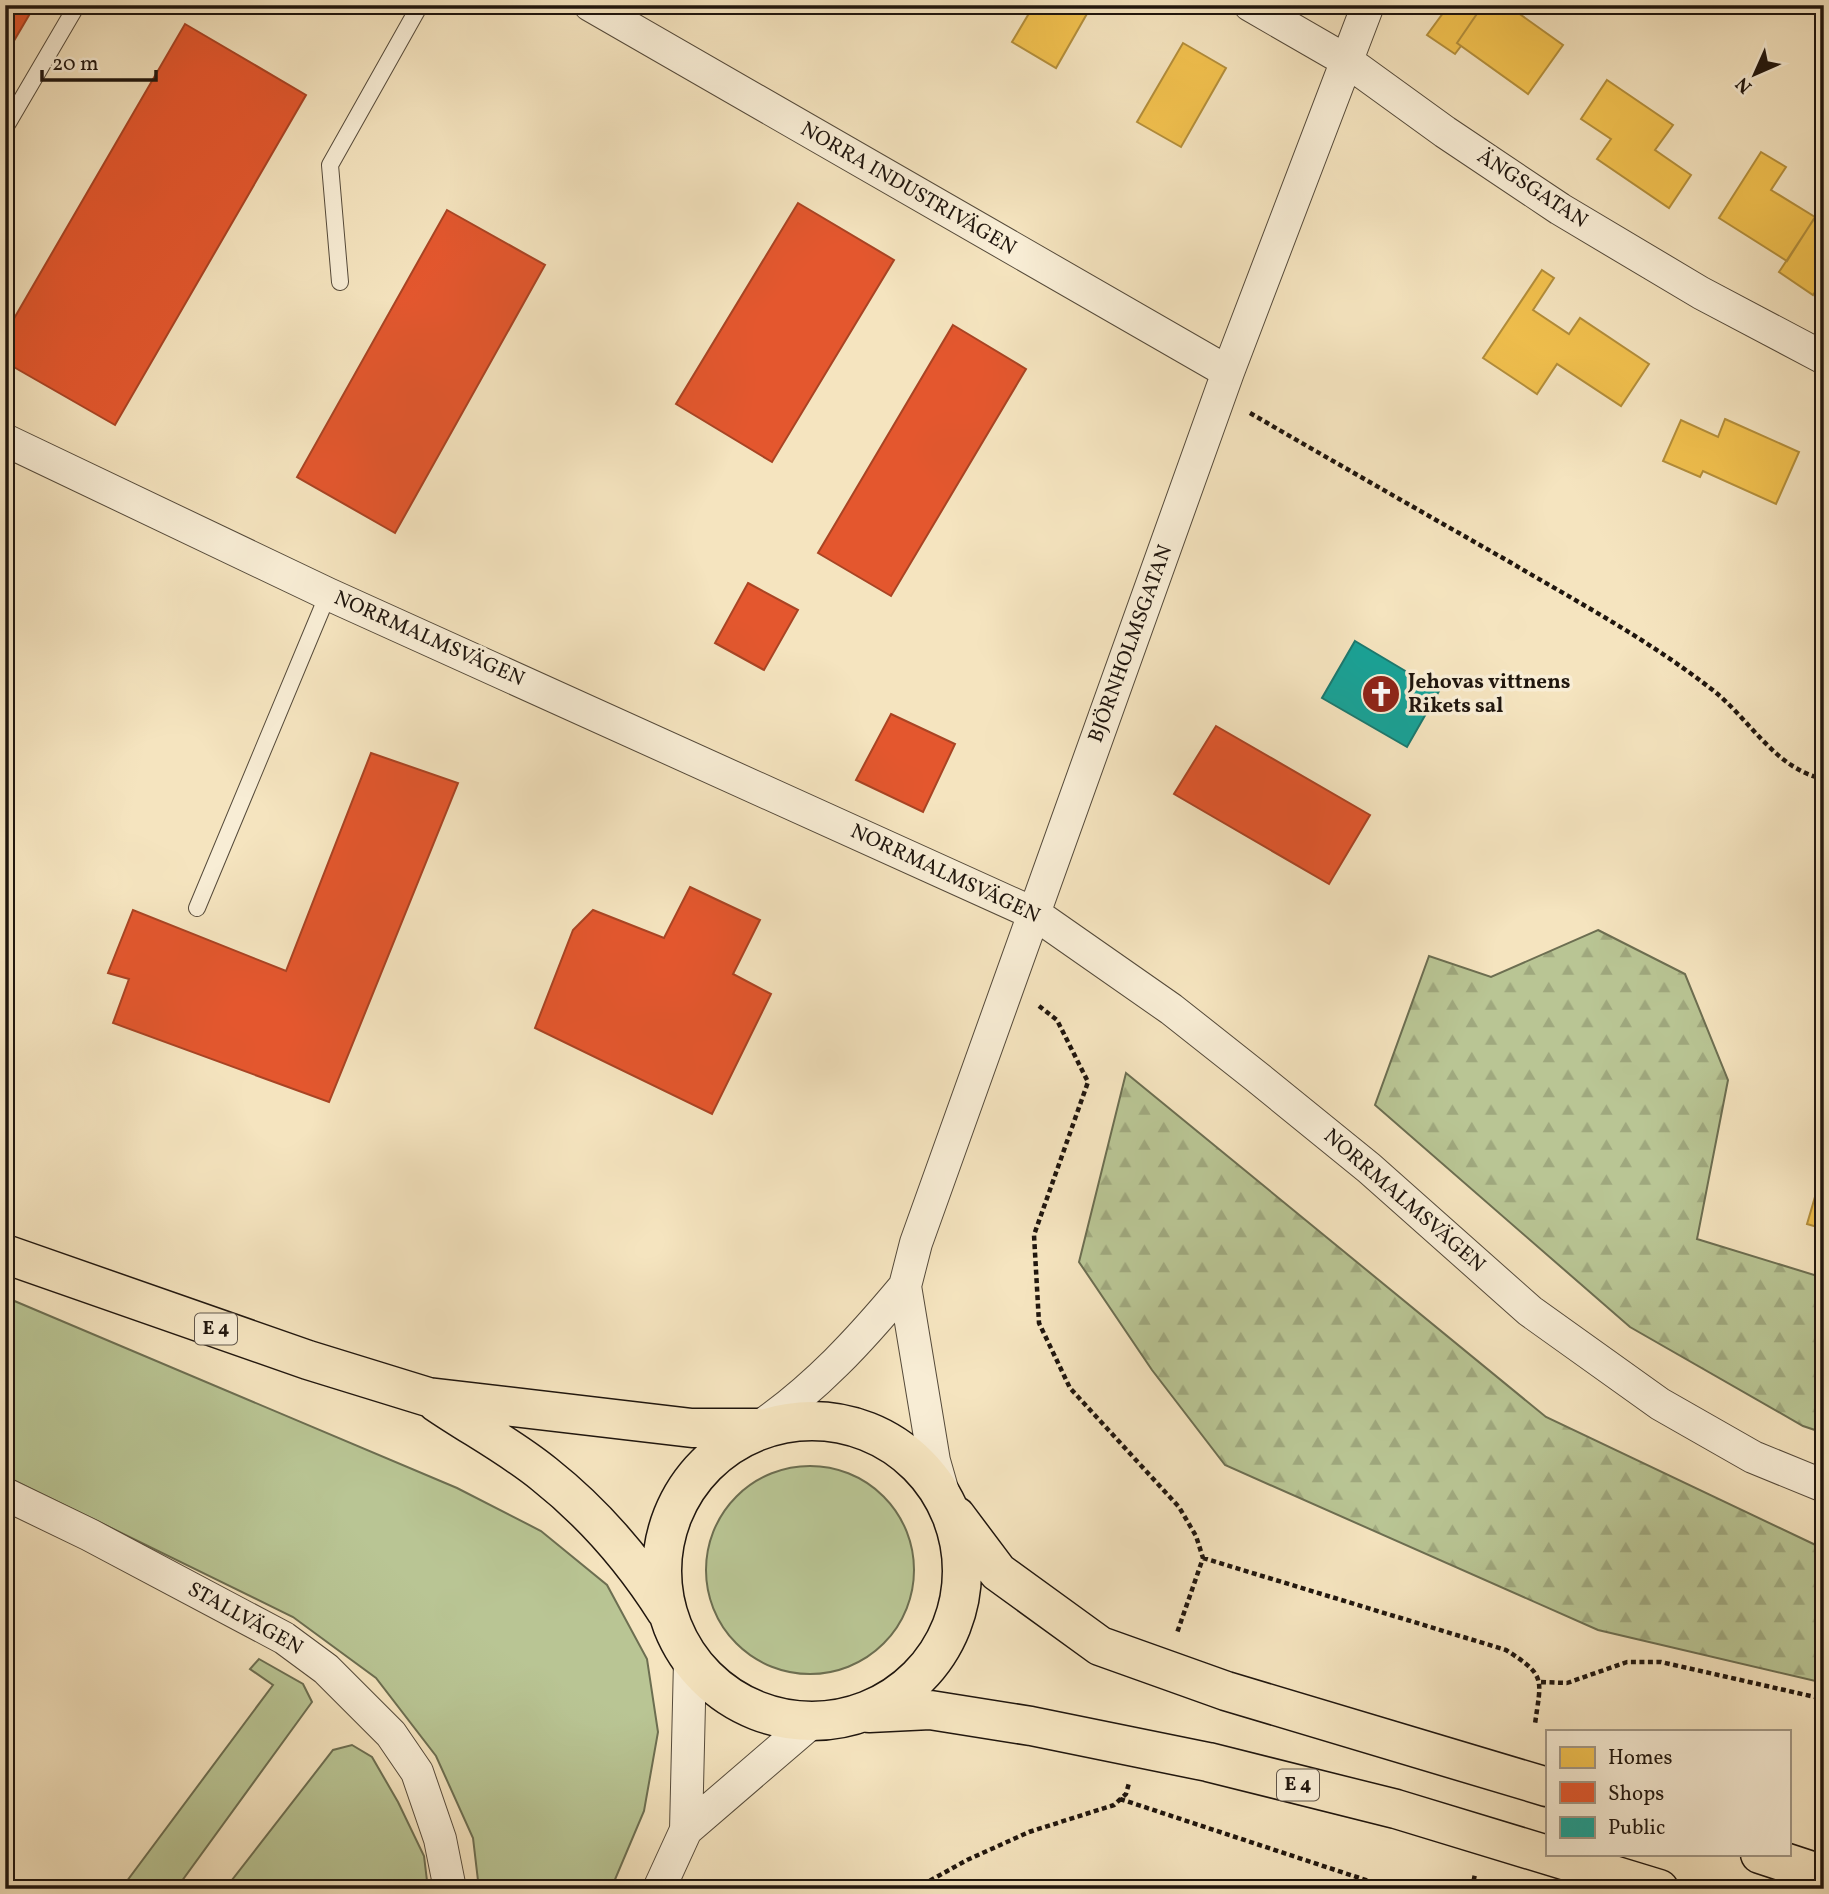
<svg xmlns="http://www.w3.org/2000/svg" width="1829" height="1894" font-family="Vollkorn,serif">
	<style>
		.grass { fill: #b9c594; stroke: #6c6e51; stroke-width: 2 }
		.forest { fill: url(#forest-firs); stroke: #6c6e51; stroke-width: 2 }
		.homes { fill: #f2c14e; stroke: #b38e3b; stroke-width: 2 }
		.shops { fill: #e4572e; stroke: #a94424; stroke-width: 2 }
		.public { fill: #17a398; stroke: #1a796f; stroke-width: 2 }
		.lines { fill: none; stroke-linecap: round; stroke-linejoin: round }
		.lane-casing { stroke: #554a3a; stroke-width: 18 }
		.street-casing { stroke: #554a3a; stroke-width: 34 }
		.highway-casing { stroke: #20160e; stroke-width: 41 }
		.path { stroke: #20160e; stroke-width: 4.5; stroke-dasharray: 5 3.5; stroke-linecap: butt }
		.lane { stroke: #f8edd5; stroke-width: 16 }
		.street { stroke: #f8edd5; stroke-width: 32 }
		.highway { stroke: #f5e4bf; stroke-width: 38 }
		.labels { text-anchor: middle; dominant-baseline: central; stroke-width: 7; stroke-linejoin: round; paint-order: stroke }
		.shield { fill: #f8edd5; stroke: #61564a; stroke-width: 2 }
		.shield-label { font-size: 19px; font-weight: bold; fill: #20160e }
		.street-label { font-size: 21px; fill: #20160e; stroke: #f8edd5 }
		.poi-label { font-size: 21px; font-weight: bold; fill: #20160e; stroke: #f8edd5; text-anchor: start }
	</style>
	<defs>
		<pattern id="forest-firs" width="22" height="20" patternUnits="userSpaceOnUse" patternTransform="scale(1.75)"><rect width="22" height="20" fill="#b9c594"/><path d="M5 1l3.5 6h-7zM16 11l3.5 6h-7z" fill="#9fa87e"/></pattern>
	</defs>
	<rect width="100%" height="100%" fill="#f5e4bf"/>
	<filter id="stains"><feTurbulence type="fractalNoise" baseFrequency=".00286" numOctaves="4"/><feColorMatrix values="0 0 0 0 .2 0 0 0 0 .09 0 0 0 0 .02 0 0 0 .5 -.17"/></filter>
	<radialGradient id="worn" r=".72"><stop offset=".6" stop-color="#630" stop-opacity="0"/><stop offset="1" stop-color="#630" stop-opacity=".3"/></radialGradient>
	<path class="grass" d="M5,1297L457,1488L541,1531L607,1585L647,1659L658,1732L644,1811L611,1889H479L473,1838L436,1756L376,1678L293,1617L5,1476Z
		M706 1570a104 104 0 1 1 208 0a104 104 0 1 1-208 0Z
		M259,1659L303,1684L312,1702L176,1889H121L273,1685L250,1669Z
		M352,1745L372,1757L398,1802L424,1856L428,1889H225L333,1750Z"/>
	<path class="forest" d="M1598,930L1685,974L1728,1080L1697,1239L1824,1278V1433L1803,1426L1630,1327L1375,1105L1429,956L1491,977Z
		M1126,1073L1546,1417L1824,1549V1683L1598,1630L1225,1465L1152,1370L1079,1262Z"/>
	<path class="homes" d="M1034,5H1092L1056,68L1012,42Z
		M1449,5H1483L1457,43L1461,46L1455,54L1427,35Z
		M1483,5H1507L1563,45L1528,94L1457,43Z
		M1183,43L1226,68L1181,147L1137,122Z
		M1607,80L1673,125L1655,150L1691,175L1669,208L1597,159L1611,139L1581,119Z
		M1761,152L1786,167L1771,190L1815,217L1787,261L1719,218Z
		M1820,210L1824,212V279L1813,295L1779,272Z
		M1542,270L1554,278L1533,310L1569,334L1580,318L1649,364L1621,406L1557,364L1537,394L1483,358Z
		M1725,419L1799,452L1776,504L1703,471L1700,477L1663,461L1681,420L1718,437Z
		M1822,1173H1824V1229L1807,1224Z"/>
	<path class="shops" d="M5,5H35L5,56Z
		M185,24L306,95L115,425L5,362V334Z
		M798,203L894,260L772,462L676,404Z
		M447,210L545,265L395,533L297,477Z
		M953,325L1026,369L891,596L818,553Z
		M748,583L798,610L764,670L715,643Z
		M891,714L955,744L923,812L856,780Z
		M1216,726L1370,815L1329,884L1174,794Z
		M371,753L458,783L329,1102L113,1023L129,979L108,973L133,910L286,971Z
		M690,887L760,920L733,974L771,994L712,1114L535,1028L573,930L593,910L664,938Z"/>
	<path class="public" d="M1355,641L1439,691L1407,747L1322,698Z"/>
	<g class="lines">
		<defs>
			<path id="lane" d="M5,128L77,5
				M340,282L330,165L420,5
				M197,908L328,594"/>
			<path id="street" d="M590,5L1228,372
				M1250,5L1347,61L1445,132L1560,209L1701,293L1824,358
				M5,440L328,594L1035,914L1171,1009L1257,1077L1369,1168L1530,1311L1660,1404L1753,1457L1824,1486
				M758,1428C816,1388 860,1340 905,1286
				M5,1494L90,1535L284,1638L326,1669L391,1734L417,1772L440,1839L450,1889
				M946,1503L934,1461L905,1286L916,1243L1228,372L1368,5
				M686,1830L690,1661
				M659,1889L686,1830L814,1720"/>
			<path id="highway" d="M5,1254L308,1360L428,1397L692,1428H758
				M436,1402C471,1426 511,1447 544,1474C592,1512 633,1559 666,1611
				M662 1571a150 150 0 1 1 300 0a150 150 0 1 1-300 0Z
				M956,1516L998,1572L1100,1646L1226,1691L1547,1787
				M869,1713L930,1710L1031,1726L1208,1762L1396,1809L1659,1889
				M1760,1854L1824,1875"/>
		</defs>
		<use href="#lane" class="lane-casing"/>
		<use href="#street" class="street-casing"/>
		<use href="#highway" class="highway-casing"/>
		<path class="path" d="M1250,413C1336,463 1422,512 1508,561C1576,601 1647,639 1710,688C1749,717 1774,769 1824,779
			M1039,1006L1057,1020L1088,1082L1034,1235L1039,1323L1070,1388L1179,1507L1196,1536L1203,1558L1177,1633
			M1203,1558L1506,1650C1547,1676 1541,1679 1535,1724
			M1541,1682L1567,1683L1627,1662H1661L1824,1699
			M1120,1799L1393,1889
			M915,1889L967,1860L1029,1832L1114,1805L1126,1794L1129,1783
			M1472,1889L1475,1874"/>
		<use href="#lane" class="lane"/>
		<use href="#street" class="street"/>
		<use href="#highway" class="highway"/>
	</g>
	<defs>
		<symbol id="church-disc" viewBox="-11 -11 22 22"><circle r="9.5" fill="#8f2418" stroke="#f8edd5"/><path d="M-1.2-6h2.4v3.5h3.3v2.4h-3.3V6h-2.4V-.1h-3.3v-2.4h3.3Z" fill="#fff"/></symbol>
	</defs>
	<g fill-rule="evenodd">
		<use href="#church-disc" x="1359" y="672" width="44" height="44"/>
	</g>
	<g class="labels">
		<g class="shield">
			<rect x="195" y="1313.5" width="42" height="31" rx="5"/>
			<rect x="1277" y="1769.5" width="42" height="31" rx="5"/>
		</g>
		<g class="shield-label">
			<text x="216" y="1329">E 4</text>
			<text x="1298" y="1785">E 4</text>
		</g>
		<g class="street-label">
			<text transform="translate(908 189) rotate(30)">NORRA INDUSTRIVÄGEN</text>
			<text transform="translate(1532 189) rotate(33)">ÄNGSGATAN</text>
			<text transform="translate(429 639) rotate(24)">NORRMALMSVÄGEN</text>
			<text transform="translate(1131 644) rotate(-70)">BJÖRNHOLMSGATAN</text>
			<text transform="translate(945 874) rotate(25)">NORRMALMSVÄGEN</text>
			<text transform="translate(1404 1201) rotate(41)">NORRMALMSVÄGEN</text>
			<text transform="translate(245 1619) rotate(29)">STALLVÄGEN</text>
		</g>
		<g class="poi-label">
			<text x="1408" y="682">Jehovas vittnens<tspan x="1408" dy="24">Rikets sal</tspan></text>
		</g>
	</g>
	<rect width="1829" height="1894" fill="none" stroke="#f5e4bf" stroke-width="28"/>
	<rect x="7" y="7" width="1815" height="1880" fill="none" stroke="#20160e" stroke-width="3.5"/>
	<rect x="14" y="14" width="1801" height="1866" fill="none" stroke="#20160e" stroke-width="2"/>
	<rect x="1546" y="1730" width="245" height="126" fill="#f8edd5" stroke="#a29785" stroke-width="2"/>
	<rect x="1560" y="1747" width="35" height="21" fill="#f2c14e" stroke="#a29785" stroke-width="2"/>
	<text x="1608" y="1764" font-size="21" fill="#20160e">Homes</text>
	<rect x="1560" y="1782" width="35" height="21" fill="#e4572e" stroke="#a29785" stroke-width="2"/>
	<text x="1608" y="1800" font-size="21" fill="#20160e">Shops</text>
	<rect x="1560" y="1817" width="35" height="21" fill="#17a398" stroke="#a29785" stroke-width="2"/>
	<text x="1608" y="1834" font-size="21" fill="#20160e">Public</text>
	<g transform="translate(1755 74) rotate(225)" stroke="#f8edd5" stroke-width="5" paint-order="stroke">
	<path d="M0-5L12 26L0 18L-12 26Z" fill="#20160e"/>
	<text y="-10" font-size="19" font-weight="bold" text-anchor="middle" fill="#20160e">N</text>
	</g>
	<path d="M42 70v10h114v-10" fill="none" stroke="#20160e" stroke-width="3.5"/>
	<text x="52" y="70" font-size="21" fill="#20160e" stroke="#f8edd5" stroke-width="5" paint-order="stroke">20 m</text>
	<rect width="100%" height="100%" filter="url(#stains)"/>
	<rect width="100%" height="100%" fill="url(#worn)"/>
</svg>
